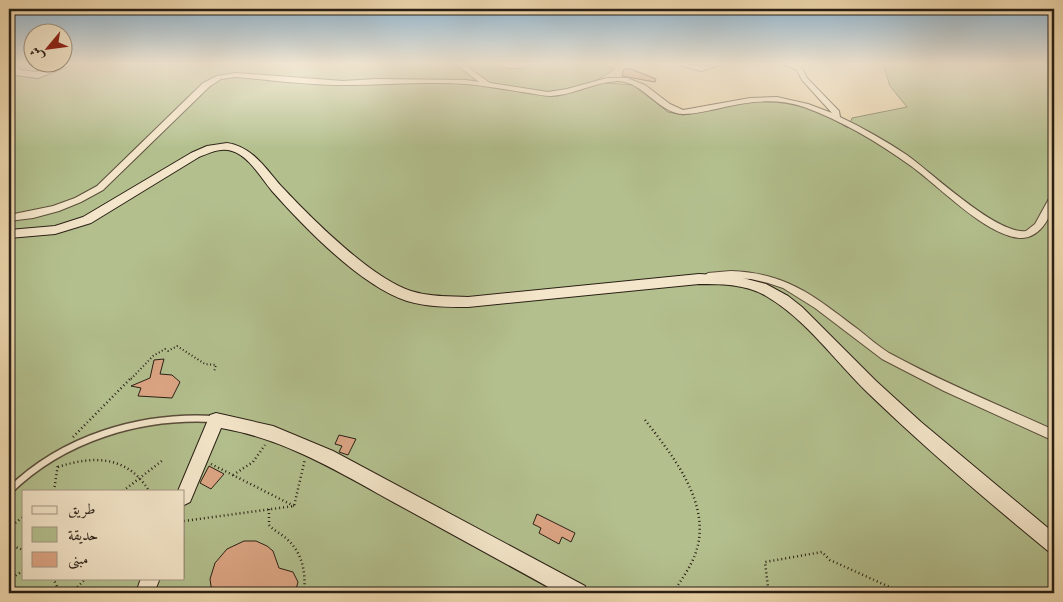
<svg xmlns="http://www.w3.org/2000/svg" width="1063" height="602" font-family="'IM FELL DW Pica',Amiri,serif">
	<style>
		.green { fill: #b3c08e; stroke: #6e7052; fill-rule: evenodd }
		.building { fill: #dda685; stroke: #291f15 }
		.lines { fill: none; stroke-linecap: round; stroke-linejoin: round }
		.lane-casing { stroke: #5a4d3b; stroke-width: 9 }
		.street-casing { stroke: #5a4d3b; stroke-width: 2 }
		.secondary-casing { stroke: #291f15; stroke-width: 2 }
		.path-far1 { stroke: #291f15; stroke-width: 2; stroke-dasharray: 1 2.5; stroke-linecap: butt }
		.path { stroke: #291f15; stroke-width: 2.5; stroke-dasharray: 1 3; stroke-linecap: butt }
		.lane { stroke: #f4e6ca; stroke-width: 6 }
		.street { fill: #f4e6ca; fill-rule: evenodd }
		.secondary { fill: #f4e6ca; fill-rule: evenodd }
	</style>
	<rect width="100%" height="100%" fill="#eed8ae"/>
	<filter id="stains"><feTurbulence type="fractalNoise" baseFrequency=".004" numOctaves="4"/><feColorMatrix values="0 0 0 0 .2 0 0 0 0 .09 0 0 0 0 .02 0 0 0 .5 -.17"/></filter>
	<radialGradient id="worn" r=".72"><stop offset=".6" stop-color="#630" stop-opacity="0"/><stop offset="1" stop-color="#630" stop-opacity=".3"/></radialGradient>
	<path class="green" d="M9,64H601L615,69L599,79L580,86L606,83L633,85L668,112L683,115L766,99L785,101L821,112L848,128L852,118L907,107L890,86L883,64H1054V593H9ZM24,491H184V578H24Z"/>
	<path class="building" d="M624,69H631L656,79L655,82L622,76Z
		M164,359L160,374L172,375L180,382L172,398L138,396L141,388L131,386L150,378L154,360Z
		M339,435L356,439L348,455L339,452L342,446L335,444Z
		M209,466L224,474L211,489L200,483Z
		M537,514L575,533L571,542L562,537L559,544L539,533L541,528L533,524Z
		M244,541H256L267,546L273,551L279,568L293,572L298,582L295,593H212L210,579L215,563L227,549Z"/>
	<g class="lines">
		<defs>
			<path id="lane" d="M9,491C63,438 140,415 214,419"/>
			<path id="street" d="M456,64H463L490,83L548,92L567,89L607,78H627L645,85L670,104L683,110L750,98L777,97L808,104L832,113L802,80L797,70L784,64H793L802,68L807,78L839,111L840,117C863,128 886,141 907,155C932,173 997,235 1026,231L1035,224L1051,195L1054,194C1055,212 1041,240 1019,238C984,234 940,187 911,166C878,142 842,121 804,107C774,97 746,102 716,109C706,111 695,114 684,114C658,114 644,81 617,81C594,82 574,95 551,96C544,96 536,94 529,93C508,90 487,86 466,84C426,81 385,85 344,85C308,85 272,80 236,77L221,79L209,87L103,190L81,202L59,211L33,218L9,221V215L53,206L75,198L97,186L203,83L217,76L236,73L343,81L376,79L466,80L479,82Z
				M498,64H530C522,69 505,70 498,64Z
				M678,64C686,64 695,67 703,66C710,66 716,64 723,64L701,71L679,65Z
				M731,271C788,273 815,297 859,330C869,338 878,346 889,353C942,382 999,405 1054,430V441L944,391L882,359L815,308L783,288L768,283L751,279L731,278L708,281L703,277L708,273Z"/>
			<path id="secondary" d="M9,64H14L20,70L37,72L61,64H74L38,78L14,75L9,69Z
				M227,143C253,147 266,169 282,187C312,219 371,278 411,291C430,297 449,296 468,297L699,274L735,276L766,284L788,296L802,307L876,381L921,422L1054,533V554L1048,551C986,500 925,448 868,393C834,360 807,320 766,296C746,284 721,284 699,284L468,307C447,307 427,307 407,301C361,286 305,228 272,191C261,178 249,156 232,151C221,147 209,153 199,157L91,223L55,234L9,238V230L55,226L83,217L191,153L207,146Z
				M216,413L273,426L333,451L585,586L587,593H559C505,563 450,533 395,503C339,472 285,439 221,428L190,502L184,505V491H178L210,415Z
				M141,578H160L154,593H136Z"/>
		</defs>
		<use href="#lane" class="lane-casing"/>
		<use href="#street" class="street-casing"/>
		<use href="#secondary" class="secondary-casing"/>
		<path class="path-far1" d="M131,379L153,356L165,349L168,351L177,346L205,364L216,365L214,372"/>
		<path class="path" d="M645,420C673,456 712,504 696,552C691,567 681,580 673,593
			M73,437L132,377
			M211,464L294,506
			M58,467C94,455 128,456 149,491
			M233,475L253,462L265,445
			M54,491L58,464
			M123,491L163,460
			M269,509V525C274,531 282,534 288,540C303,554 306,574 304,593
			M184,521L294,506L305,459
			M9,528L24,516
			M9,545L24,550
			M53,578L60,593
			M9,580L24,570
			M72,593L86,578
			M766,593L768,587L765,562L822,552L830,560L894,589L895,593"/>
		<use href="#lane" class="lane"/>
		<use href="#street" class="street"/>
		<use href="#secondary" class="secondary"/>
	</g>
	<linearGradient id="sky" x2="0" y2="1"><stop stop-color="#8bb5d4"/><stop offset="0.43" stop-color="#f7eddb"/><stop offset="1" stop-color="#f7eddb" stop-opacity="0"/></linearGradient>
	<rect width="1063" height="148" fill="url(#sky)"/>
	<rect width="1063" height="602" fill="none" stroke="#eed8ae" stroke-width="30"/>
	<rect x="10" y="10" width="1043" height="582" fill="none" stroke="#291f15" stroke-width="2.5"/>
	<rect x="15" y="15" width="1033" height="572" fill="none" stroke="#291f15"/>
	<rect x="22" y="490" width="162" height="90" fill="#f4e6ca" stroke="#a39682"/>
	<rect x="32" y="506" width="25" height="8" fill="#f4e6ca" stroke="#a39682"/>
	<text x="68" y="514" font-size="15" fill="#291f15">طريق</text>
	<rect x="32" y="527" width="25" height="15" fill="#b3c08e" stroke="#a39682"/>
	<text x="68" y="540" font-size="15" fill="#291f15">حديقة</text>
	<rect x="32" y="552" width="25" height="15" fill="#dda685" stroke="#a39682"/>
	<text x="68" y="564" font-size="15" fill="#291f15">مبنى</text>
	<g transform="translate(48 48) rotate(241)"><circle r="24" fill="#f4e6ca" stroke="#a39682"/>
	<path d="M0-4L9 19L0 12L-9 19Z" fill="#8f2418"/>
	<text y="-8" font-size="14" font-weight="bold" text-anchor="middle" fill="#291f15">ش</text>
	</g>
	<rect width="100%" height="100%" filter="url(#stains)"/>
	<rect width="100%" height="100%" fill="url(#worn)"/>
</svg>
